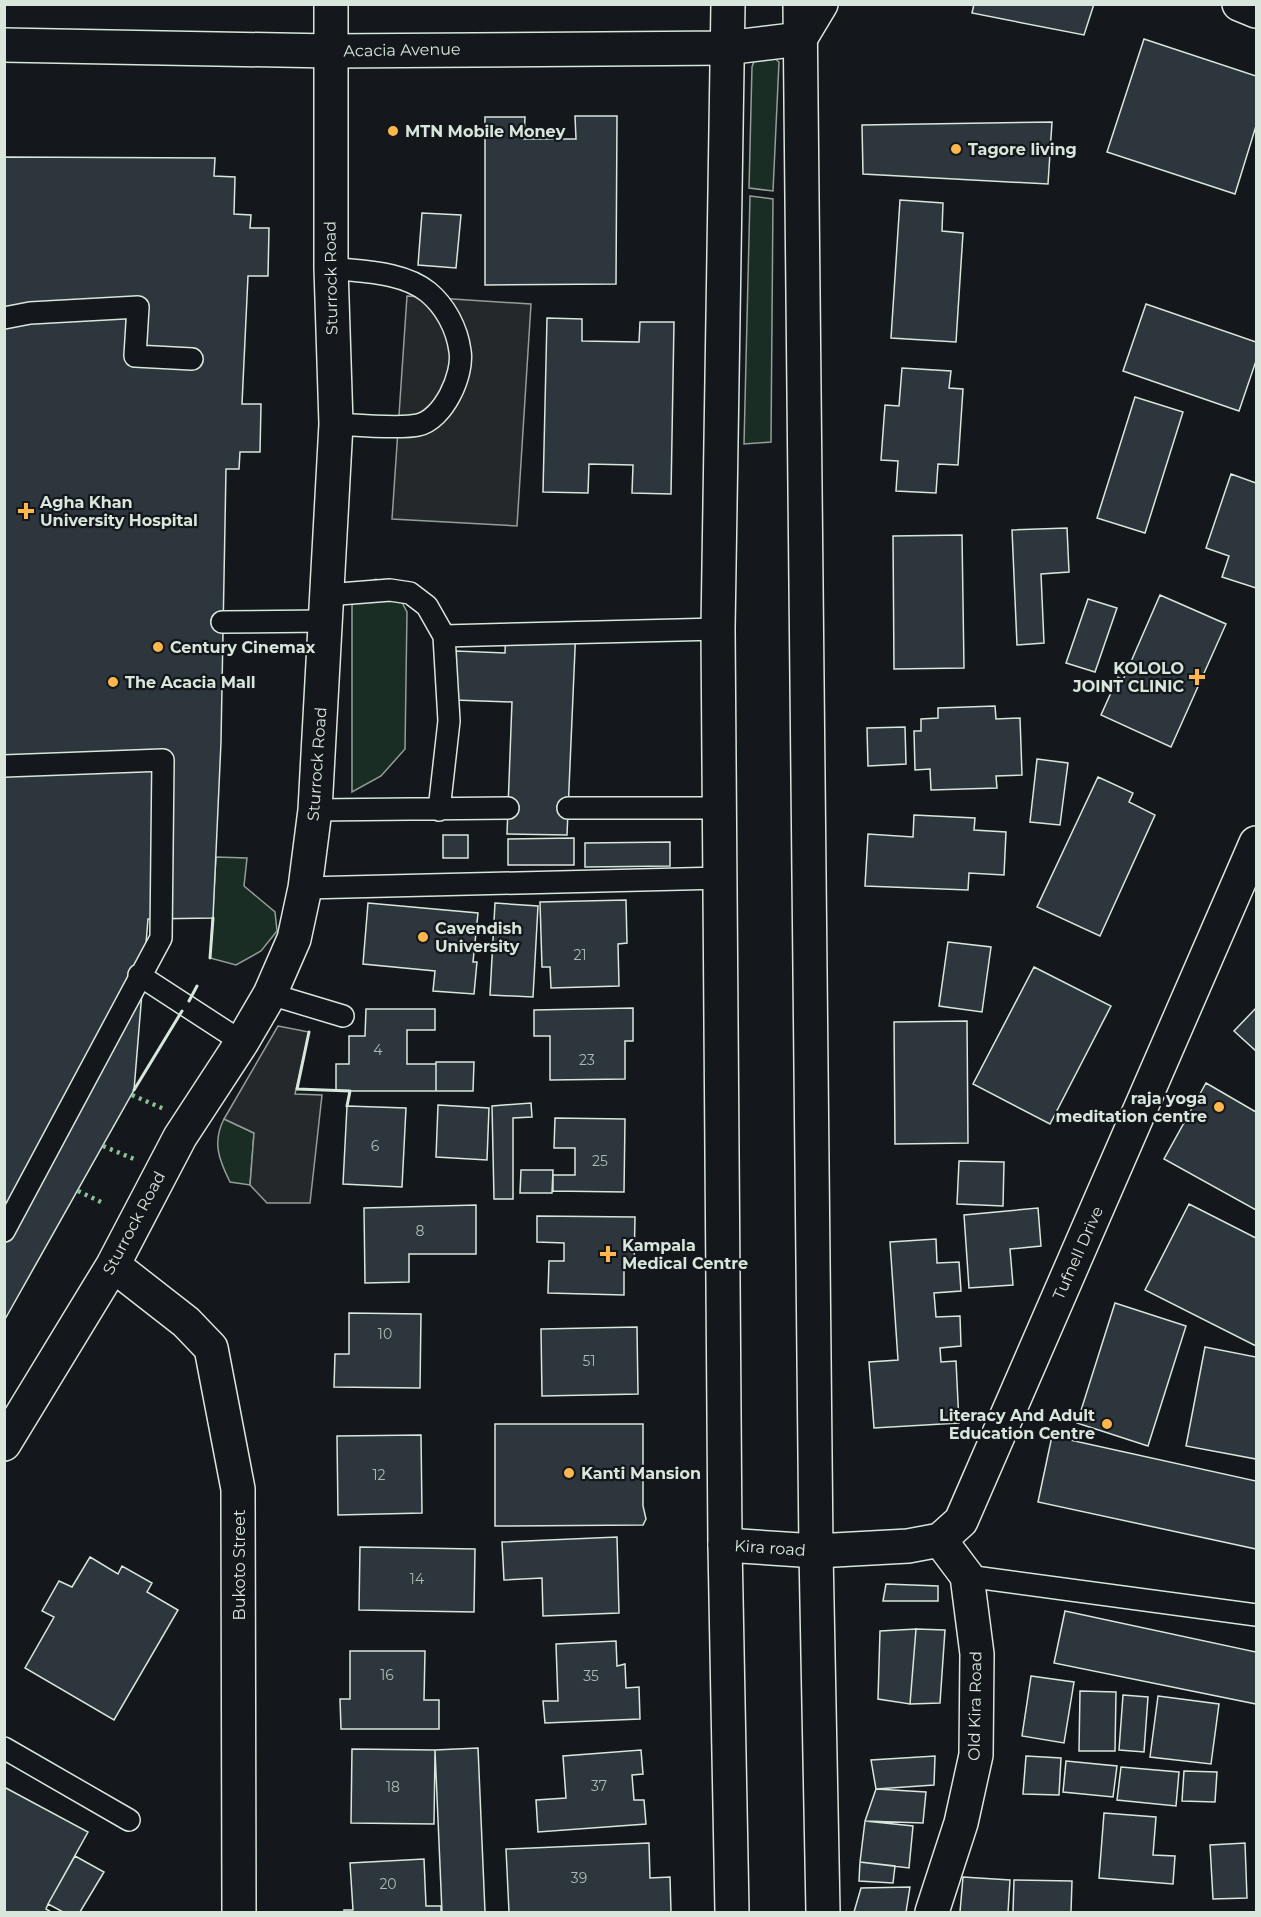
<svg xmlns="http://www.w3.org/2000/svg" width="1261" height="1917" font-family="Montserrat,sans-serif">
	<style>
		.green { fill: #1a2d24; stroke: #939e99; stroke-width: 1.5 }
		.parking { fill: #24282b; stroke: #939e99; stroke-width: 1.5 }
		.building { fill: #2c363c; stroke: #d8e6dc; stroke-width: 1.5 }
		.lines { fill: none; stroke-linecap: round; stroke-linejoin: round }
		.service-casing { stroke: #d8e6dc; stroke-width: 24 }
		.minor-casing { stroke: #d8e6dc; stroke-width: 36 }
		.tertiary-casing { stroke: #d8e6dc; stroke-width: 36 }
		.secondary-casing { stroke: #d8e6dc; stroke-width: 36 }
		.primary-casing { stroke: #d8e6dc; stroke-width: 36 }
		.service { stroke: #14181c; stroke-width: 21 }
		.minor { stroke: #14181c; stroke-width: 33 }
		.tertiary { stroke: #14181c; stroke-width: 33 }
		.secondary { stroke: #14181c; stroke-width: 33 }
		.primary { stroke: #14181c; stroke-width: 33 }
		.hedge { stroke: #8ac095; stroke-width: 4.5; stroke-dasharray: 3 4.5; stroke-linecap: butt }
		.wall { stroke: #d8e6dc; stroke-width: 3 }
		.poi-dot { fill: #ffb74d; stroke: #14181c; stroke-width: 2 }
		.labels { text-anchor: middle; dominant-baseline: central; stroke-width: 4.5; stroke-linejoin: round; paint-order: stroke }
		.number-label { font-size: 14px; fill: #adbab4 }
		.street-label { font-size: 16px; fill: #d8e6dc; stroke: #14181c }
		.poi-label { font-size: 16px; font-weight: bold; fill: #d8e6dc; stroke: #14181c; text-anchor: start }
	</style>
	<rect width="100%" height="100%" fill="#14181c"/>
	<path class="green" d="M768,53L779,62L773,191L749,188L752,67L756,56Z
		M750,196L773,199L771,442L744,444Z
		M376,579L397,593L407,612L405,749L381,776L352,792V588Z
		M216,857L247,858L244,886L275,912L277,931L261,951L236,965L210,958Z
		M224,1119L254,1133L250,1185L230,1182C219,1160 212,1142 224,1119Z"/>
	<path class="parking" d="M407,296L531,304L517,526L392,519Z
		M278,1026L309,1032L295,1094L322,1095L310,1203H267L250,1185L254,1133L224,1119Z"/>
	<path class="building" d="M974,4H1094L1084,35L972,13Z
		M1144,39L1256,76V126L1235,194L1107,152Z
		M575,116H617L616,284L485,285V117H525L524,139H576Z
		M1052,122L1048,184L863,174L862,125Z
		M4,157L215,158L214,176L235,177L234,214L251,215L250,228H269L268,276H248L242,404H261L260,452H240L239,469H226L221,742L213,918L148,919L134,1090L4,1321Z
		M900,200L943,203L942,231L963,233L956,342L891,338Z
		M422,213L461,215L456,268L418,265Z
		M1146,304L1256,342V361L1239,411L1123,371Z
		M547,318L582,319V341L639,342L640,322H674L671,494L632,493L633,465L589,464L588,493L543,492Z
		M902,368L951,371L949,388L963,389L958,465L938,464L936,493L896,491L898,461L881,460L885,405L899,406Z
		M1135,397L1183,412L1145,533L1097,518Z
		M1231,474L1256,483V588L1222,577L1229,556L1206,548Z
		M1067,528L1069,572L1041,574L1044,643L1017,645L1012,530Z
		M962,535L964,668L894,669L893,536Z
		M1160,595L1226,624L1171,747L1101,715L1118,677L1123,680Z
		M1088,599L1117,608L1095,672L1066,663Z
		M506,624L576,626L567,835L507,834L512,702L454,700L456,651L505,653Z
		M995,706L996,719L1020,718L1022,775L996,776L997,788L931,790L930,769L915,770L914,731H921V719L938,718V708Z
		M905,727L906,764L868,766L867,728Z
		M1037,759L1068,763L1060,825L1030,822Z
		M1098,777L1133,793L1129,802L1155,815L1100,936L1037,907Z
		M914,815L975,818L974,830L1006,832L1004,875L969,873L968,890L865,886L868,834L913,837Z
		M443,835H468V858H443Z
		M574,838V865H508V839Z
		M670,842V866L585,867V843Z
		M626,900L627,943L618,944L619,986L551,988L550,967H542L540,902Z
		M368,903L478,913L473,962H477L474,994L433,991L435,971L363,964Z
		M495,903L538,906L533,997L490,995Z
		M948,942L991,947L982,1012L939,1006Z
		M1034,967L1111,1006L1050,1124L973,1084Z
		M633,1008V1041H625V1079L550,1080V1036H534V1010Z
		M1256,1008V1051L1234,1031Z
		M366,1009H435V1030H407V1064H436V1091H336V1064H349V1036H365Z
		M967,1021L968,1143L895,1144L894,1022Z
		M436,1062H474L473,1091H436Z
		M1206,1083L1256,1112V1210L1164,1159Z
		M531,1103L532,1117L513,1118V1199H494L492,1106Z
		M438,1105L489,1108L487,1160L436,1157Z
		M347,1106L406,1108L402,1187L343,1184Z
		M555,1118L625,1119L624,1192L553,1191V1175H575V1148H554Z
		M959,1161L1004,1162L1003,1206L957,1204Z
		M521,1170H553L552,1193H520Z
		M1189,1204L1256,1238V1346L1145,1290Z
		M476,1205V1254H409V1282L365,1283L364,1208Z
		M1038,1208L1041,1246L1010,1249L1013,1285L969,1288L964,1215Z
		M537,1216L635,1217L634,1267H624V1295L548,1293L549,1261H564V1243L537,1242Z
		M936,1239L937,1263L959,1262L961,1291L934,1293L936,1317L960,1316L961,1346L940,1348L941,1362L956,1361L959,1423L874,1428L869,1362L898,1360L890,1242Z
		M1115,1303L1186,1326L1148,1446L1077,1423Z
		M349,1313L421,1314L420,1388L334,1387L335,1354H349Z
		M637,1327L638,1394L542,1396L541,1329Z
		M1205,1347L1256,1357V1459L1186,1446Z
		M495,1424H643V1506L646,1519L643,1525L495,1526Z
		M421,1435L422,1513L338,1515L337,1436Z
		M1052,1436L1256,1481V1549L1038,1502Z
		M617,1537L619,1613L543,1616L542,1578L504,1580L502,1542Z
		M360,1547L475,1549L474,1612L359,1610Z
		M90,1557L118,1574L122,1566L152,1583L147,1592L178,1610L114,1720L25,1668L54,1617L42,1611L59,1581L72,1587Z
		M886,1584L938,1586V1601H883Z
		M1065,1611L1256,1652V1704L1054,1663Z
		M916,1629L945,1630L940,1703L910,1704Z
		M916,1629L910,1704L878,1699L880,1631Z
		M616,1641L617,1666L625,1664L626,1688L639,1687L640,1719L545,1723L543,1701H558L556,1644Z
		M350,1651H425L424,1700H439V1729H341L340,1699H350Z
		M1031,1676L1074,1682L1064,1743L1022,1736Z
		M1080,1691L1116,1692L1115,1751H1079Z
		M1123,1695L1148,1697L1144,1752L1119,1750Z
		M1158,1696L1219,1704L1211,1764L1150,1757Z
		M478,1748L485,1912H442L435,1750Z
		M352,1749L435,1750L434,1824L351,1823Z
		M641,1750L643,1774L632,1775L634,1800H644L646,1824L538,1832L536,1800L566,1798L563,1756Z
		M935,1756L934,1785L876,1789L871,1760Z
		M1026,1756L1061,1758L1059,1795L1023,1794Z
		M1066,1761L1117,1766L1113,1797L1063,1792Z
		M1121,1767L1179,1772L1176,1806L1117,1800Z
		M1184,1771L1217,1772L1215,1802L1182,1801Z
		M4,1787L88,1832L48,1904L46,1909L51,1912H4Z
		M876,1789L926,1792L923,1823L865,1821Z
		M1104,1813L1156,1817L1153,1855L1175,1856L1173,1884L1099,1878Z
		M865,1821L913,1826L909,1868L860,1862Z
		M649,1843L650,1878L670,1877L671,1912H509L506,1849Z
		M1245,1843L1247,1898L1213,1899L1210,1845Z
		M75,1856L104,1872L80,1912H63L48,1904Z
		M424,1859L426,1906H441V1912H344V1910H353L350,1863Z
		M860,1862L895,1866L893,1883L859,1881Z
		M963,1877L1010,1880L1008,1912H960Z
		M1014,1880L1072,1881L1071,1912H1013Z
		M910,1887L906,1912H854L861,1888Z"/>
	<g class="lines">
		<defs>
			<path id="service" d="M331,268C361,272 402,271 428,292C445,306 457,328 460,351C464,375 443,420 418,425C401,429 355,425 336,424
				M4,318L30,313L138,307L135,356L192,359
				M326,595L390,590L410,593L427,606L444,636L449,721L439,810
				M222,622L325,621
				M444,636L718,629
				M4,766L163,760L161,938L4,1231
				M568,808H721
				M315,810L508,808
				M305,888L722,878
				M139,975L242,1042
				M270,994L343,1016
				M967,1576L1256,1615
				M4,1748L129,1820"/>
			<path id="minor" d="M1239,4L1256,11
				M800,39L821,4
				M113,1265L186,1322L211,1348L238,1489L239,1912
				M4,1444L113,1265L180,1137L242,1042L270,994L294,939L305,888L315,810L336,424L331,268V4
				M932,1912L961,1823L976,1755L977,1654L967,1576L940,1540"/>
			<path id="tertiary" d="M725,1545L816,1551L908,1546L940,1540L961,1521L1256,843"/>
			<path id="secondary" d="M4,45L330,51L726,48L800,39"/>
			<path id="primary" d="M728,4L718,629L725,1545L732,1912
				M800,4L816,1551L823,1912"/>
		</defs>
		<use href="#service" class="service-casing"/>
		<use href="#minor" class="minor-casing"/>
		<use href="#tertiary" class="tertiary-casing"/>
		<use href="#secondary" class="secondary-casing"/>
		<use href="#primary" class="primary-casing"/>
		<use href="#service" class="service"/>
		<use href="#minor" class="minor"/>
		<use href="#tertiary" class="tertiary"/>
		<use href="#secondary" class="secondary"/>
		<use href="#primary" class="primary"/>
		<path class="hedge" d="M132,1095L164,1109
			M103,1146L134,1159
			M78,1191L105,1204"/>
		<path class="wall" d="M210,958L213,918
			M189,1001L197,986
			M309,1032L297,1089L350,1091L347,1106
			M134,1090L182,1011"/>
	</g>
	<g class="poi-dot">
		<circle cx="393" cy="131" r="6"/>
		<circle cx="956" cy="149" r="6"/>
		<path d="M23 502h6v6h6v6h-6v6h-6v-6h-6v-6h6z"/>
		<circle cx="158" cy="647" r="6"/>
		<path d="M1194 668h6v6h6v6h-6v6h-6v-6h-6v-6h6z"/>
		<circle cx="113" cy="682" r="6"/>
		<circle cx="423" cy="937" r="6"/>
		<circle cx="1219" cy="1107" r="6"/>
		<path d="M605 1245h6v6h6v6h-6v6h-6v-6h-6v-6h6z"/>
		<circle cx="1107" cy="1424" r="6"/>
		<circle cx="569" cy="1473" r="6"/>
	</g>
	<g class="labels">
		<g class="number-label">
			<text x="580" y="955">21</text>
			<text x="378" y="1050">4</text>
			<text x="587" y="1060">23</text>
			<text x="375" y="1146">6</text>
			<text x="600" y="1161">25</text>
			<text x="420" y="1231">8</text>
			<text x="385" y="1334">10</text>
			<text x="589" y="1361">51</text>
			<text x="379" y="1475">12</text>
			<text x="417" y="1579">14</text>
			<text x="387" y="1675">16</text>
			<text x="591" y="1676">35</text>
			<text x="599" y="1786">37</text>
			<text x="393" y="1787">18</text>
			<text x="579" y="1878">39</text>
			<text x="388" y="1884">20</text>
		</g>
		<g class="street-label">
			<text transform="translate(402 50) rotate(-1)">Acacia Avenue</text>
			<text transform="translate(331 278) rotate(-91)">Sturrock Road</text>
			<text transform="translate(317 764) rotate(-86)">Sturrock Road</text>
			<text transform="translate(134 1223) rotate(-62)">Sturrock Road</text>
			<text transform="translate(1078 1253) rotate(-66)">Tufnell Drive</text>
			<text transform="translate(770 1548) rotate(4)">Kira road</text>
			<text transform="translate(239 1565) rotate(-90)">Bukoto Street</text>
			<text transform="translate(975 1706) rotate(-89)">Old Kira Road</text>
		</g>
		<g class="poi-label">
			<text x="405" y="131">MTN Mobile Money</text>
			<text x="968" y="149">Tagore living</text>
			<text x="40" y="502">Agha Khan<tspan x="40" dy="18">University Hospital</tspan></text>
			<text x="170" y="647">Century Cinemax</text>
			<text x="1184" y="668" text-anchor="end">KOLOLO<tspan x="1184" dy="18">JOINT CLINIC</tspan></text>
			<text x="125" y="682">The Acacia Mall</text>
			<text x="435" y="928">Cavendish<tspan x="435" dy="18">University</tspan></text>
			<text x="1207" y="1098" text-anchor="end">raja yoga<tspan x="1207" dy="18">meditation centre</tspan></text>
			<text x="622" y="1245">Kampala<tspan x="622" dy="18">Medical Centre</tspan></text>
			<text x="1095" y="1415" text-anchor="end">Literacy And Adult<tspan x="1095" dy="18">Education Centre</tspan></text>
			<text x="581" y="1473">Kanti Mansion</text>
		</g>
	</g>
	<rect width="1261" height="1917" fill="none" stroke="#d8e6dc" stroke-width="12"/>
</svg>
